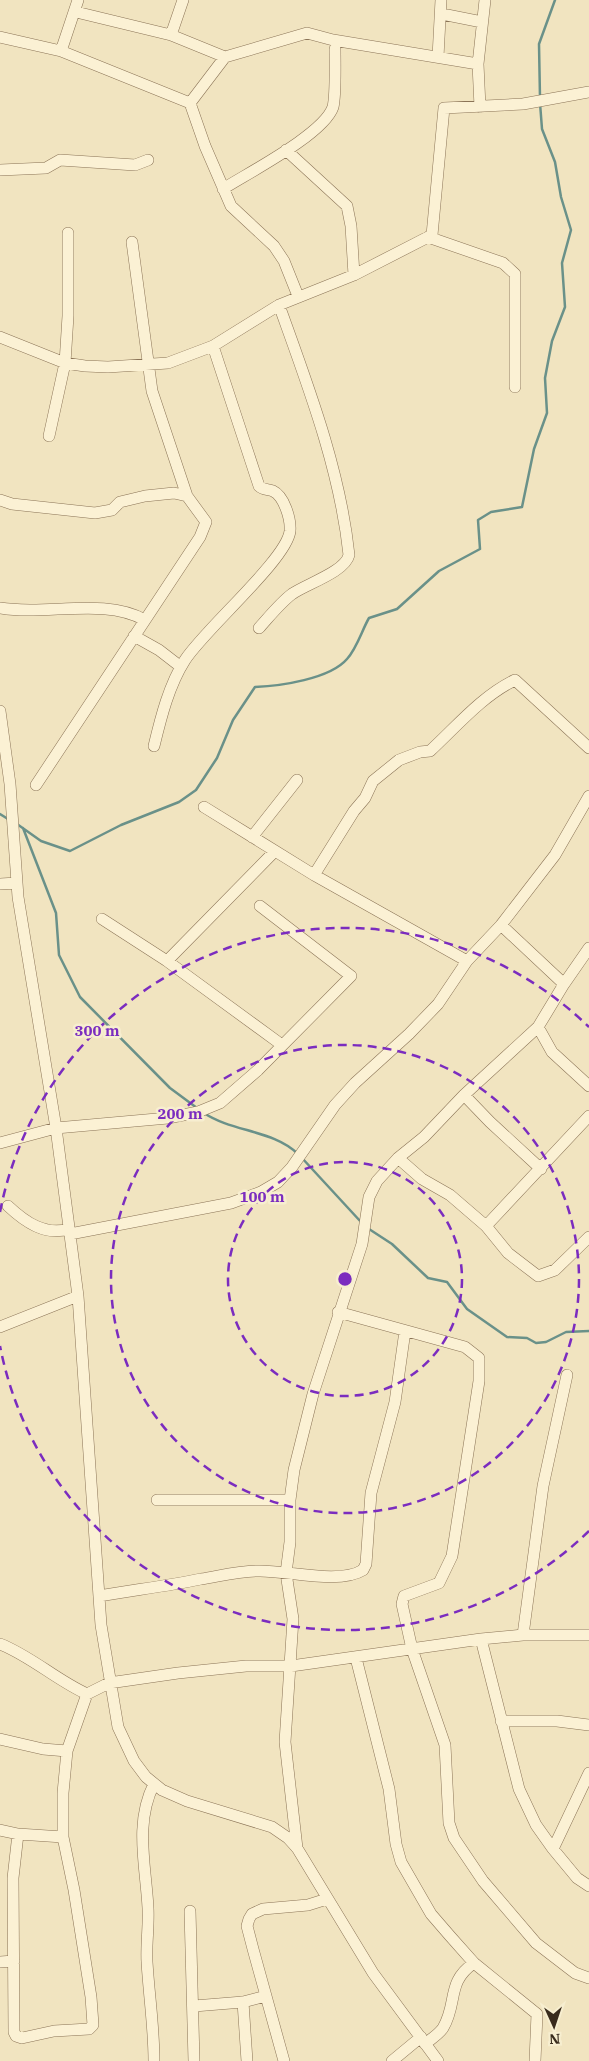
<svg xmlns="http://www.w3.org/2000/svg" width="589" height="2061" font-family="'IBM Plex Serif',serif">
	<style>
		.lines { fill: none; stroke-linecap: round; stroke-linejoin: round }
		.stream { stroke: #6a9189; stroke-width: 2.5 }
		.minor-casing { stroke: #8b7457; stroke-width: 12 }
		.minor { stroke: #fbf1d4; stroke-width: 11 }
		.ring { fill: none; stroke: #7b2cbf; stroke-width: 2.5; stroke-dasharray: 9 6 }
		.centre { fill: #7b2cbf; stroke: #f7eed0; stroke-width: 2.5 }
		.ring-label { font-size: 15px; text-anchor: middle; font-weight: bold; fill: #7b2cbf; stroke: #f7eed0; stroke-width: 5; stroke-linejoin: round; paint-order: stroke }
	</style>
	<rect width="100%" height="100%" fill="#f1e4c0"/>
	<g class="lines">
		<path class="stream" d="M540,98L539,44L555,0
			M0,814L8,819
			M17,824L41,841L70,851L121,825L179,802L196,790L217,758L233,720L255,687C280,686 330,679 347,659C357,648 362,630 369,618L397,609L439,571L480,549L478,520L491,512L522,507L534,449L547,413L545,378L552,341L565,307L562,263L571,230L561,197L555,162L542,129L540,103
			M23,828L56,913L59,955L80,997L170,1088L197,1108
			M204,1113C232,1132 274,1130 298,1154
			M302,1158L361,1222
			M369,1229L392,1244L428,1278L447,1282L467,1309L507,1337L527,1338L536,1343L546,1342L566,1332L589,1331"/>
		<defs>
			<path id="minor" d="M76,12L171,35L225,57
				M442,14L482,22
				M171,35L183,0
				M0,37L61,51L190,103L205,146L231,206L274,246L284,261L298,296
				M61,51L78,0
				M438,57L441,0
				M478,64L485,0
				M190,103L225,57L307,33L333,40L478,64L480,107
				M286,150L347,206L351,226L354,275
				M0,170L46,168L60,160L135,165L148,160
				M223,189C248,173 324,134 333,107C336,95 335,64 335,49
				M428,237L503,263L515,274V387
				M0,337L65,363L85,366L108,367L168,363L213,346L279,305L354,275L432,235L444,108L523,104L589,92
				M49,436L65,363L68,316V233
				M0,500L12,504L95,513L112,510L120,502L145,496L174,493L187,496
				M0,608C46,616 104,597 145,620
				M259,628C269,617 280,603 292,594C306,584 345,572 349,555C340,469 308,386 279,305
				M134,636L159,650L181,667
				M0,711L10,784L18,897L56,1128L78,1296L101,1625L118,1727L134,1761L146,1777L162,1790L187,1801L272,1827L288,1838L297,1848L373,1973L438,2061
				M154,746C161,717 169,685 185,660C205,629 287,559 290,531C291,519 284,496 273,491C267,489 263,490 259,486L213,346
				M36,785L200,537L206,522L187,496L152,391L132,242
				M204,807L314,875L467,961
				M252,837L297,780
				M314,875L354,811L365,798L373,781L399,760L420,752L430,751C457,726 482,696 515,680L589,748
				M0,884L17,883
				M102,919L167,961L282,1045
				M501,925L564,984
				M167,961L274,852
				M538,1027L552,1052L589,1086
				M464,1095L490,1122L541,1169
				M0,1143L56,1128L168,1118L198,1112L220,1103L258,1070L351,976L260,906
				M398,1158L422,1179L450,1195L486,1226L508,1253L538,1276L555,1270L589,1237
				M8,1206C25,1222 45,1236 69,1229
				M486,1226L589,1116
				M70,1234L231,1203L261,1192L278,1182L292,1167L335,1105L355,1083L409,1034L438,1004L467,961L501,925L555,855L589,796
				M338,1312L465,1347L479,1358V1381L452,1556L439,1583L404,1596L402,1604L412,1649L445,1745L449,1823L454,1838L483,1881L536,1943L575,1973L589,1978
				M0,1327L78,1296
				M157,1500H290
				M99,1596C133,1590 168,1586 201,1579C220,1576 238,1571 258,1571C286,1570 339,1585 363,1570L366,1564L371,1493L395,1402L405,1331
				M523,1635L543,1486L567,1375
				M481,1639L519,1789L536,1825L553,1849L577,1878L589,1886
				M0,1644C31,1656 56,1680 87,1694L109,1683L178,1673L246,1666H291L481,1639L523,1635H589
				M356,1658L389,1789L396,1844L401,1862L431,1914L450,1936L474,1963L537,2014L535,2061
				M501,1721H557L589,1725
				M0,1739L43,1749L67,1751
				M154,1784C134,1823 146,1867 148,1908C149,1926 146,1944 147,1962C149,1995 154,2028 154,2061
				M0,1830L18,1834L63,1837
				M18,1834L13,1878L14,2032L16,2036L22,2038L54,2031L89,2029L93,2025L91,1997L74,1890L63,1837V1793L67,1751L87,1694
				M297,1848L285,1742L293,1619L286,1573L290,1542V1500L294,1470L313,1394L362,1244L369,1197L377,1181L398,1158L424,1137L464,1095L538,1027L564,984L589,948
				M553,1849L589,1773
				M190,1911L194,2061
				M0,1962L14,1961
				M243,2002L247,2061
				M194,2006L243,2002L266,1996
				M425,2044C431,2039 439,2034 443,2028C458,2003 446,1982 474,1963
				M284,2061L253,1949L247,1926L249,1919L252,1914L263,1909L308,1905L327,1899
				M392,2061L421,2037"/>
		</defs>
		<use href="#minor" class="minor-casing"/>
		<use href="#minor" class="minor"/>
	</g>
	<g class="ring">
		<circle cx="345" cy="1279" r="117"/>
		<circle cx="345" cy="1279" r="234"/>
		<path d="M589 1531A351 351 0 0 1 0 1346M0 1212A351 351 0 0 1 589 1027"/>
	</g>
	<circle cx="345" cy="1279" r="8" class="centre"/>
	<g class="ring-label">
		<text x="97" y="1036">300 m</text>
		<text x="180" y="1119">200 m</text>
		<text x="262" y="1202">100 m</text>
	</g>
	<g transform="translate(554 2026) rotate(177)" stroke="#f7eed0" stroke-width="4" paint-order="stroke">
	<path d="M0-4L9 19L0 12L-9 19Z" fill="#392b1c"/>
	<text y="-8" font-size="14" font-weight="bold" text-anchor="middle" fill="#392b1c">N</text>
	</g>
</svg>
